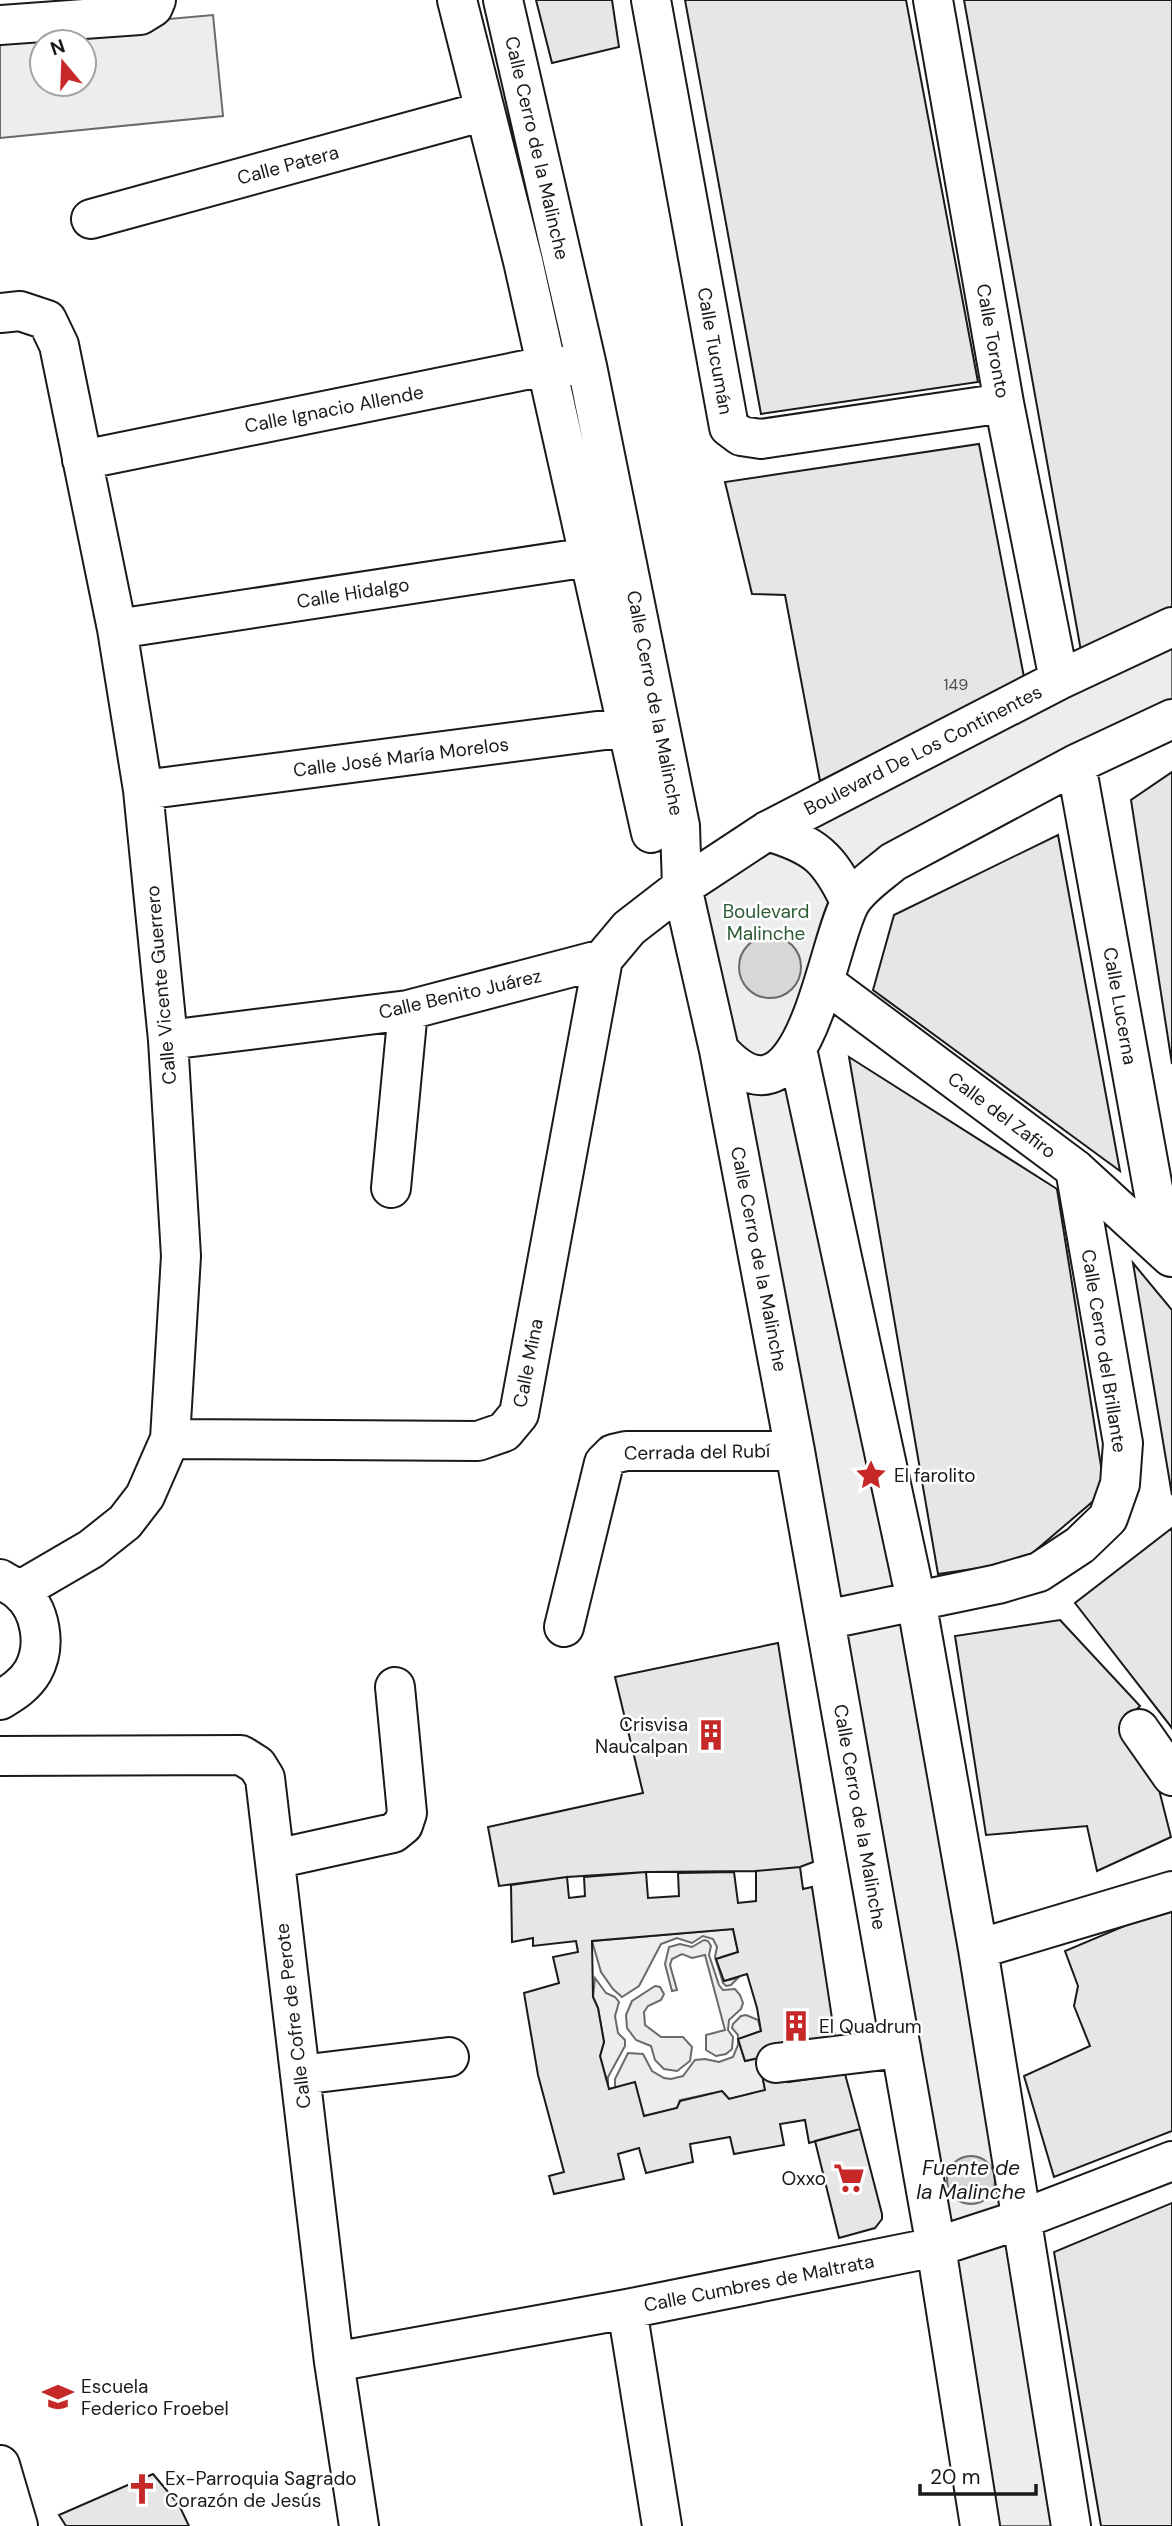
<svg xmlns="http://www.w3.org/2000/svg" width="1172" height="2526" font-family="'DM Sans',sans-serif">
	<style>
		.built { fill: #ededed; stroke: #6a6a6a; stroke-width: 2; fill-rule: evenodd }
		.water { fill: #d7d7d7; stroke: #6a6a6a; stroke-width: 2 }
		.building { fill: #e6e6e6; stroke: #1a1a1a; stroke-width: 2; fill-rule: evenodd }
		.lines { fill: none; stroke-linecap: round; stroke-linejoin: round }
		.minor-casing { stroke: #1a1a1a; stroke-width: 42 }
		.minor { stroke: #fff; stroke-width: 38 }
		.labels { text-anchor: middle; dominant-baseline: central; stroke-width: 5; stroke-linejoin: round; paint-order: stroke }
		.number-label { font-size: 16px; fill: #4d4d4d }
		.street-label { font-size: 19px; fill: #1a1a1a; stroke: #fff }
		.park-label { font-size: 19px; fill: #2b5a34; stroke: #fff }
		.poi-label { font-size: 19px; fill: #1a1a1a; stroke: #fff; text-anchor: start }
		.water-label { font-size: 21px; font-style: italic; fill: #1a1a1a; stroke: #fff }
	</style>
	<rect width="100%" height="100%" fill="#fff"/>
	<path class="built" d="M213,15L223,116L0,138V34ZM42,42H84V84H42Z
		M1172,627V719L850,902L797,1049L1071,2526H981L682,887Z
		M733,1929L738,1952L717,1959L724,1981L738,1978L731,1985L726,1986L723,1983L715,1957L717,1947L713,1939L703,1936L692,1943L677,1938L661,1944L639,1986L622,1997L613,1989L601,1972L592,1941Z
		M704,1940L708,1941L711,1946L709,1955L719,1985L723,1990L735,1989L740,1995L743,2003L741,2009L729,2020L728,2030L733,2037L732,2049L726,2054L716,2056L706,2050V2035L725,2030L705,1955L692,1958L682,1954L672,1959L670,1965L677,1990L672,1991L665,1964L669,1947L680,1944L692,1947Z
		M595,1978L606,1993L615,1997L619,2002L615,2016L618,2033L625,2040V2046L608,2077V2085L600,2056L604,2042L598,2008L593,1997Z
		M655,1986L660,1987L664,1994L661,2000L648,2006L644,2012L645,2025L661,2037H683L692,2047L690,2061L677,2071L664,2069L655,2060L651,2046L636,2040L627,2028L626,2015L632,2001Z
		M746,2015L758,2020L761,2031L738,2039L745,2061L759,2058L765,2090L729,2099L722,2091L680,2100L677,2108L644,2116L615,2088V2079L628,2053L643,2054L652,2071L664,2078L671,2079L683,2076L695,2060L705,2059L719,2062L733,2057L738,2045V2035L732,2028L733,2024L741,2016Z"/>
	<path class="water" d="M739 967a31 31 0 1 1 62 0a31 31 0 1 1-62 0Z
		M947 2180a24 24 0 1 1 48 0a24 24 0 1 1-48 0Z"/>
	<path class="building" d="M536,0H612L619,47L552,63Z
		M685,0H906L978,382L761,414Z
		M964,0H1172V608L1081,651Z
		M979,444L1024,677L820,781L785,595L752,594L725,482Z
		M1172,772V1064L1131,800Z
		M1058,835L1120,1171L873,990L894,915Z
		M849,1057L1057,1189L1105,1491L1022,1562L938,1574Z
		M1133,1263L1172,1310V1495Z
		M1172,1528V1728L1075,1603Z
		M1060,1620L1140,1706L1125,1721L1151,1758L1171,1837L1097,1871L1087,1826L986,1835L955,1636Z
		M778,1643L813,1862L800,1867L756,1871L646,1872L567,1877L499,1886L488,1827L643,1793L615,1677Z
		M800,1867L803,1889L812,1887L835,2038L787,2074L788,2082L845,2074L860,2129L809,2143L805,2120L780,2124L784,2145L734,2154L730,2137L690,2144L693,2162L646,2173L639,2148L618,2154L624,2179L554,2194L549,2176L564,2172L538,2075L524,1993L559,1983L553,1957L578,1952L576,1941L533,1946V1938L512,1942L511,1885L567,1877L569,1898L585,1896L584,1877L646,1872L648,1898L679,1896L678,1873L734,1872L738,1903L756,1901V1871ZM733,1929L738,1952L716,1959L724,1981L747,1974L757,2008L761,2031L738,2039L745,2061L759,2058L765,2090L729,2099L722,2091L680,2101L677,2108L644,2116L635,2082L609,2089L600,2056L604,2042L598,2008L593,1997L592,1941Z
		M1172,1906V2131L1054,2177L1024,2076L1090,2046L1074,2006L1078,1986L1065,1951Z
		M860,2129L882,2214V2219L875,2228L839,2238L815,2141Z
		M1172,2203V2526H1101L1054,2252Z
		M153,2474L179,2505L189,2526H66L59,2515Z"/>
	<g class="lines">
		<defs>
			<path id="minor" d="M457,0L523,261L651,833
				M503,0L587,366L680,826L682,887L719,1050L795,1451L936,2247L980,2526
				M651,0L729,427L741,436L761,439L1004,403
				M933,0L1004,403L1059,680
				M0,25L140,15L153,7L156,0
				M91,219L485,111
				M0,313L20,311L47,320L59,345L117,629L143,790L168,1040L181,1256L170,1439L145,1496L125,1522L91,1549L19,1591
				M82,460L545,366H571
				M117,629L589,557
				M1076,764L1164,1249
				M143,790L651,724
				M767,831C815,845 829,857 850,902
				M824,982L1075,1169L1171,1257
				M168,1040L408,1010L603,959L629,928L682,887L767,831L1059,680L1172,627
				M797,1049L916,1600L978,1949L1071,2526
				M719,1050C804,1144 825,948 850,903C859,887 879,874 893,862L1076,764L1172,719
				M391,1188L408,1010
				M170,1439L478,1441L504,1432L519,1414L603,959
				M0,1579C6,1583 14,1586 19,1591C41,1609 47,1646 33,1671C25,1685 12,1693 0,1700
				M825,1620L998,1584L1039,1572L1080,1545L1108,1518L1120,1484L1123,1443L1075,1169
				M564,1627L604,1463L613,1454L626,1451H795
				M1139,1729L1172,1776
				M0,1756L241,1755L257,1765L265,1778L334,2362L359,2526
				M275,1859L393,1833L403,1825L407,1813L395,1687
				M978,1949L1172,1891
				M776,2063L901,2048
				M300,2075L449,2057
				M627,2309L662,2526
				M334,2362L627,2309L936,2247L1022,2219L1172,2161
				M0,2465L18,2526"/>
		</defs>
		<use href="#minor" class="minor-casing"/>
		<use href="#minor" class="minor"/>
	</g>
	<defs>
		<symbol id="sight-bare" viewBox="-9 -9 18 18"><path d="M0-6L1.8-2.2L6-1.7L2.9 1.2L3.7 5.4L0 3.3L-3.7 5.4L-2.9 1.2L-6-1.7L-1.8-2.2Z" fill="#c62828" stroke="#fff" stroke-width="2.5" paint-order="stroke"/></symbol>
		<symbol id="building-bare" viewBox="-9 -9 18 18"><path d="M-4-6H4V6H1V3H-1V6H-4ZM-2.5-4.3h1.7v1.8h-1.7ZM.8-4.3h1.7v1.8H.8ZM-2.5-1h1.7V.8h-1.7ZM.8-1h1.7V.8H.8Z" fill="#c62828" stroke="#fff" stroke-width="2.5" paint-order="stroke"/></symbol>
		<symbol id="supermarket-bare" viewBox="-9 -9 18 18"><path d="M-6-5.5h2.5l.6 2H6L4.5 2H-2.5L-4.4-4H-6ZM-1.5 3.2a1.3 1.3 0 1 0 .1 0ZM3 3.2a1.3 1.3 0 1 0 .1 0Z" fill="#c62828" stroke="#fff" stroke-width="2.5" paint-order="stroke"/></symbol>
		<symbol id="school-bare" viewBox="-9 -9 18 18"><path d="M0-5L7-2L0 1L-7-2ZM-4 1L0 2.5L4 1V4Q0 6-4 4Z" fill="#c62828" stroke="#fff" stroke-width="2.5" paint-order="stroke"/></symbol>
		<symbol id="church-bare" viewBox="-9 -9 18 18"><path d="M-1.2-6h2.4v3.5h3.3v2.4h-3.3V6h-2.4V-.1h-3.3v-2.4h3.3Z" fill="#c62828" stroke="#fff" stroke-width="2.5" paint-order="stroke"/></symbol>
	</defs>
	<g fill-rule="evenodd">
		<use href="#sight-bare" x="849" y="1453" width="44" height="44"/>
		<use href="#building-bare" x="689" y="1713" width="44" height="44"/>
		<use href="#building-bare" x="774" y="2004" width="44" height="44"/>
		<use href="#supermarket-bare" x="827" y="2156" width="44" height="44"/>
		<use href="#school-bare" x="36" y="2375" width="44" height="44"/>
		<use href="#church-bare" x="120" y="2467" width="44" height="44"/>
	</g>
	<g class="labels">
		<g class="number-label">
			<text x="956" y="684">149</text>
		</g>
		<g class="street-label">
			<text transform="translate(537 148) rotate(77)">Calle Cerro de la Malinche</text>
			<text transform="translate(288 165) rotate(-15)">Calle Patera</text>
			<text transform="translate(993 341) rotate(80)">Calle Toronto</text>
			<text transform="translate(715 351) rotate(80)">Calle Tucumán</text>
			<text transform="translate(334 409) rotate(-11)">Calle Ignacio Allende</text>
			<text transform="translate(353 593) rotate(-9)">Calle Hidalgo</text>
			<text transform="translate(655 703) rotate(79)">Calle Cerro de la Malinche</text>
			<text transform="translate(923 750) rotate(-27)">Boulevard De Los Continentes</text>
			<text transform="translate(401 757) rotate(-7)">Calle José María Morelos</text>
			<text transform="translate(161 985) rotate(-95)">Calle Vicente Guerrero</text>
			<text transform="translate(460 994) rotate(-13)">Calle Benito Juárez</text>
			<text transform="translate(1120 1006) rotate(80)">Calle Lucerna</text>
			<text transform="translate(1002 1115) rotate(37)">Calle del Zafiro</text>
			<text transform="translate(759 1259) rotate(79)">Calle Cerro de la Malinche</text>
			<text transform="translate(1104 1351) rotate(81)">Calle Cerro del Brillante</text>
			<text transform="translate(528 1363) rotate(-79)">Calle Mina</text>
			<text transform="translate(697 1452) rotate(-1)">Cerrada del Rubí</text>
			<text transform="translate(860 1817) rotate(80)">Calle Cerro de la Malinche</text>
			<text transform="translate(293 2016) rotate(-97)">Calle Cofre de Perote</text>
			<text transform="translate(759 2283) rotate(-11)">Calle Cumbres de Maltrata</text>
		</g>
		<g class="park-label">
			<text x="766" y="911">Boulevard<tspan x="766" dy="22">Malinche</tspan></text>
		</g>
		<g class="poi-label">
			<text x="894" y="1475">El farolito</text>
			<text x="688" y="1724" text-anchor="end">Crisvisa<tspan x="688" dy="22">Naucalpan</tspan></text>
			<text x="819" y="2026">El Quadrum</text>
			<text x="826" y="2178" text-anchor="end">Oxxo</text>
			<text x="81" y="2386">Escuela<tspan x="81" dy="22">Federico Froebel</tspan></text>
			<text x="165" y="2478">Ex-Parroquia Sagrado<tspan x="165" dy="22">Corazón de Jesús</tspan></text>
		</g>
		<g class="water-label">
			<text x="971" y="2168">Fuente de<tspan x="971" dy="24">la Malinche</tspan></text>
		</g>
	</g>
	<g transform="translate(63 63) rotate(341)"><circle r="33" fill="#ffffff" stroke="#a3a3a3" stroke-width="2"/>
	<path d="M0-5L12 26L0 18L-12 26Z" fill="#c62828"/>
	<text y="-10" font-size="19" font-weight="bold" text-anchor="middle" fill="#1a1a1a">N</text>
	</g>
	<path d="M920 2484v10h116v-10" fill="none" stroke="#1a1a1a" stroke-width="3.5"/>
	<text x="930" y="2484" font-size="21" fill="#1a1a1a" stroke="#ffffff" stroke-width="5" paint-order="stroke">20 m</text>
</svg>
